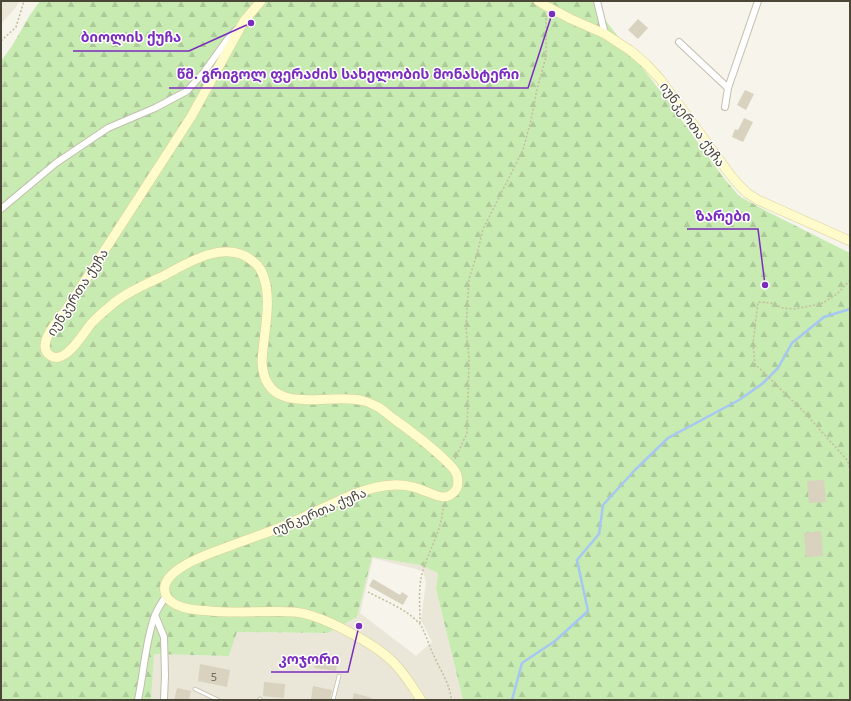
<svg xmlns="http://www.w3.org/2000/svg" width="851" height="701" font-family="'Noto Sans','Noto Sans Georgian',sans-serif">
	<style>
		.residential { fill: #eae7d9; fill-rule: evenodd }
		.forest { fill: url(#forest-firs) }
		.lines { fill: none; stroke-linecap: round; stroke-linejoin: round }
		.stream { stroke: #a6c7f4; stroke-width: 2.5 }
		.building { fill: #d8d2bf }
		.service-casing { stroke: #c2bead; stroke-width: 4.5 }
		.minor-casing { stroke: #c2bead; stroke-width: 8 }
		.secondary-casing { stroke: #d7d199; stroke-width: 10 }
		.path { stroke: #c4bd9d; stroke-width: 1.5; stroke-dasharray: 2 2; stroke-linecap: butt }
		.service { stroke: #fff; stroke-width: 3 }
		.minor { stroke: #fff; stroke-width: 6 }
		.secondary { stroke: #fffbcb; stroke-width: 9 }
		.labels { text-anchor: middle; dominant-baseline: central; stroke-width: 3; stroke-linejoin: round; paint-order: stroke }
		.number-label { font-size: 11px; fill: #6e695a }
		.street-label { font-size: 13px; fill: #4b4638; stroke: #fff }
		.leader { fill: none; stroke: #7b2cbf; stroke-width: 1.5 }
		.callout-dot { fill: #7b2cbf; stroke: #fff; stroke-width: 1.5 }
		.callout-label { font-size: 14px; text-anchor: middle; font-weight: bold; fill: #7b2cbf; stroke: #fff; stroke-width: 3; stroke-linejoin: round; paint-order: stroke }
	</style>
	<defs>
		<pattern id="forest-firs" width="22" height="20" patternUnits="userSpaceOnUse"><rect width="22" height="20" fill="#c8ebb2"/><path d="M5 1l3.5 6h-7zM16 11l3.5 6h-7z" fill="#adcb9a"/></pattern>
	</defs>
	<rect width="100%" height="100%" fill="#f6f4eb"/>
	<path class="residential" d="M1,1H20L15,8L1,24Z
		M372,557L420,565L438,573L436,589L463,700H151L153,654L229,656L237,632L328,633L357,617ZM373,558L423,571L426,582L421,620L432,642L416,656L360,613Z"/>
	<path class="forest" d="M40,1H593L599,12L662,93L723,177L739,196L768,212L850,253V700H463L436,589L438,573L420,565L372,557L357,617L328,633L237,632L229,656L154,654L151,700H1V61L12,46L30,15Z"/>
	<g class="lines">
		<path class="stream" d="M512,700L522,663L555,641L588,611L577,560L599,534L603,505L635,470L668,438L739,400L762,384L778,368L792,343L824,317L850,309"/>
	</g>
	<path class="building" d="M638,19L648,28L638,39L628,30Z
		M745,90L754,94L746,110L737,105Z
		M744,118L753,122L743,142L732,137L735,129L738,130Z
		M824,480L826,502L809,503L807,481Z
		M821,531L823,556L806,557L804,533Z
		M373,579L400,595L402,592L408,596L403,605L369,586Z
		M317,654L338,657L336,671L314,668Z
		M200,664L230,670L227,687L198,681Z
		M264,682L285,684L284,698L263,696Z
		M313,686L332,690L330,700H311Z
		M177,688L191,691L189,700H174Z
		M354,693L372,698V700H352Z"/>
	<g class="lines">
		<defs>
			<path id="service" d="M195,689L218,700
				M259,700L260,699
				M333,700L339,676"/>
			<path id="minor" d="M597,1L605,34
				M679,42L728,88
				M725,107L728,88L758,1
				M1,209L56,163L108,128L155,108L187,91L204,72L227,40L236,30
				M155,615L164,637L165,675L164,700
				M138,700C144,672 145,642 155,615C158,608 162,602 166,596"/>
			<path id="secondary" d="M261,1L244,21L191,117L66,310C58,320 34,346 51,356C55,358 58,358 62,356C73,351 83,334 90,325C95,319 102,313 108,308C123,294 144,285 163,276C188,263 223,240 250,259C256,263 261,269 263,275C273,300 263,336 262,362C265,420 329,391 364,401C368,402 372,404 376,406C383,409 388,415 394,419C412,432 430,445 446,461C450,465 455,469 457,475C458,479 458,484 457,488C454,493 449,497 443,497C435,496 422,489 413,487C392,481 369,488 349,496C324,507 301,519 276,529C261,535 245,540 230,546C214,552 155,570 166,595C172,609 196,610 210,611C238,614 266,610 294,612C321,614 376,644 395,664C405,675 413,687 421,700
				M538,1L546,6L571,19L605,34L631,51L646,64L660,79L729,173L737,183L747,193L758,200L850,241"/>
		</defs>
		<use href="#service" class="service-casing"/>
		<use href="#minor" class="minor-casing"/>
		<use href="#secondary" class="secondary-casing"/>
		<path class="path" d="M1,41L16,27L24,1
			M850,280L837,294L821,304L794,309L783,308L771,303L758,302L753,344L755,364L804,412L848,461L850,470
			M455,459L467,433L469,359L466,327L469,279L477,254L483,229L523,150L531,120L537,89L546,57V16
			M368,592C385,601 406,609 419,623C424,628 429,646 433,654C439,668 451,685 451,700
			M420,623C420,607 418,589 422,574C428,551 443,529 443,505"/>
		<use href="#service" class="service"/>
		<use href="#minor" class="minor"/>
		<use href="#secondary" class="secondary"/>
	</g>
	<g class="labels">
		<g class="number-label">
			<text x="214" y="676">5</text>
		</g>
		<g class="street-label">
			<text transform="translate(693 124) rotate(54)">იუნკერთა ქუჩა</text>
			<text transform="translate(77 292) rotate(-57)">იუნკერთა ქუჩა</text>
			<text transform="translate(319 511) rotate(-23)">იუნკერთა ქუჩა</text>
		</g>
	</g>
	<path class="leader" d="M251 23L189 51H73M552 14L528 88H169M765 285L758 229H687M359 626L348 672H271"/>
	<g class="callout-dot">
		<circle cx="251" cy="23" r="4"/>
		<circle cx="552" cy="14" r="4"/>
		<circle cx="765" cy="285" r="4"/>
		<circle cx="359" cy="626" r="4"/>
	</g>
	<g class="callout-label">
		<text x="131" y="42">ბიოლის ქუჩა</text>
		<text x="348" y="79">წმ. გრიგოლ ფერაძის სახელობის მონასტერი</text>
		<text x="723" y="221">ზარები</text>
		<text x="309" y="664">კოჯორი</text>
	</g>
	<rect width="851" height="701" fill="none" stroke="#4b4638" stroke-width="4"/>
</svg>
